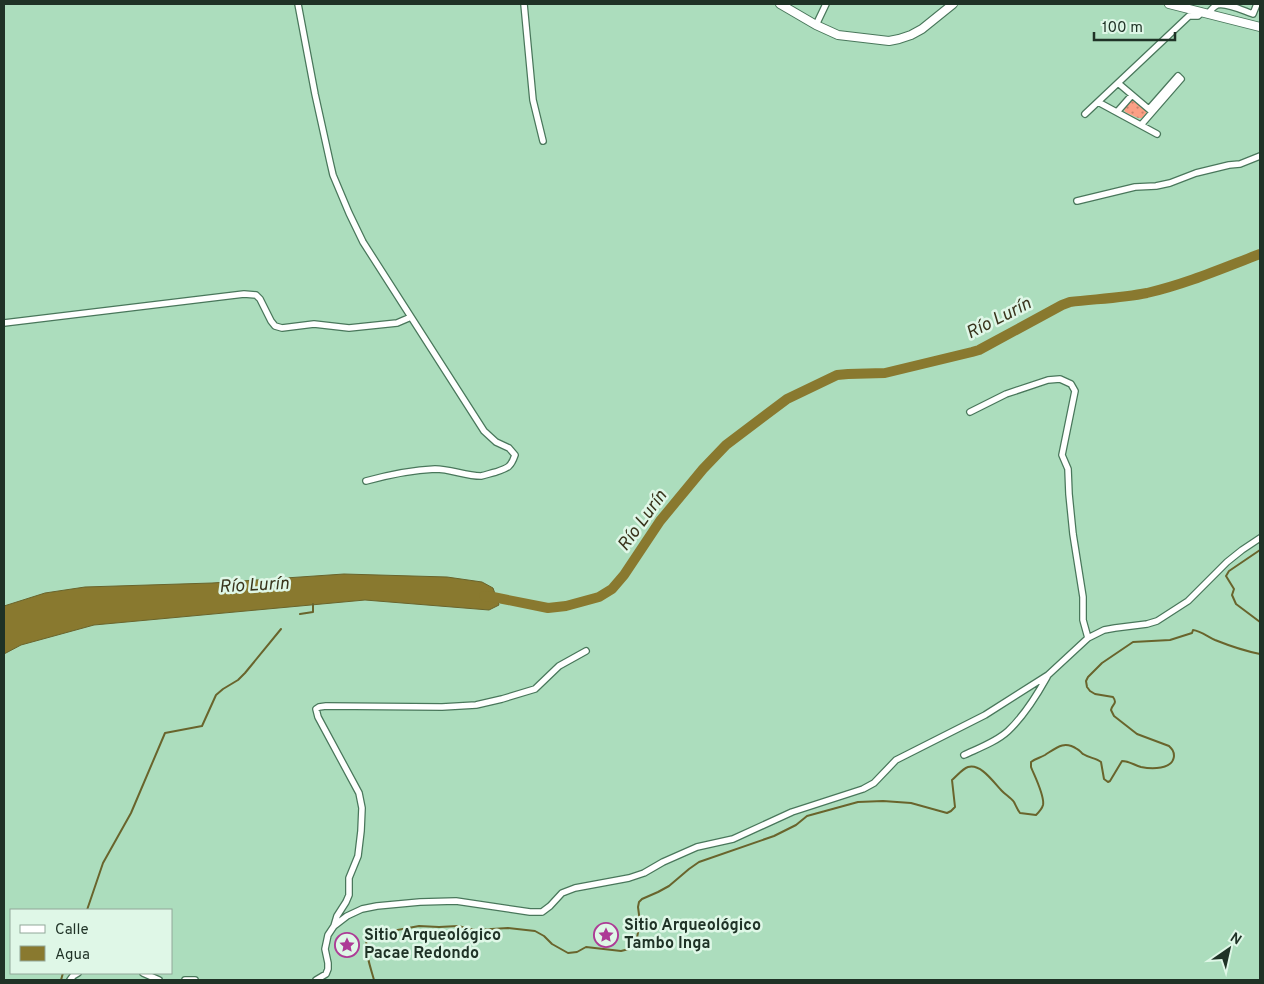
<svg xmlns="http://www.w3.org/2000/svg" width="1264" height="984" font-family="Overpass,sans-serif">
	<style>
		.park { fill: url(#park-dots) }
		.water { fill: #89792f; stroke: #69642c }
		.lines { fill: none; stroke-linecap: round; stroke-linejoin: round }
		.stream { stroke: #69642c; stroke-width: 2 }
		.river { stroke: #89792f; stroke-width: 10 }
		.minor-casing { stroke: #49775b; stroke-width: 8 }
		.major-casing { stroke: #49775b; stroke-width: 10 }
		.minor { stroke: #fff; stroke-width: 5.5 }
		.major { stroke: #fff; stroke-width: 8 }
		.labels { text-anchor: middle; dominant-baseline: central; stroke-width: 5; stroke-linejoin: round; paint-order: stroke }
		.poi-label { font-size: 16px; font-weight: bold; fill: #1f3226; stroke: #dff7e7; text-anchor: start }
		.water-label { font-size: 18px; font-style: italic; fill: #39341c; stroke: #dff7e7 }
	</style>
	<defs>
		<pattern id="park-dots" width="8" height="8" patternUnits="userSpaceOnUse" patternTransform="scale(1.25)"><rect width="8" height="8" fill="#fb9f85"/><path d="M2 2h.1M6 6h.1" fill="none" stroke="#cb826d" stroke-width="1.8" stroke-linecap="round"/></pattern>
	</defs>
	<rect width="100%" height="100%" fill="#acddbd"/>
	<path class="park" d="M1133,99L1147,110V112L1142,118H1138L1125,112L1124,109Z"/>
	<path class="water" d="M344,574L447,577L482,582L493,588L499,605L489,610L365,600L94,625L21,645L4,654V606L45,593L85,587L212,583Z"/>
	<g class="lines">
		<path class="stream" d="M1260,550L1229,571L1226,576L1234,589L1232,595L1236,604L1260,622
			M300,614L313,612V604
			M87,910L103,863L131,813L165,733L202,726L216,695L223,689L238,680L245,673L281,629
			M61,980L63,973
			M374,980C371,969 364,950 367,939L376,934L419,926L439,927L458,926L475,930L508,928L535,931L544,936L552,944L568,953L577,952L586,947L621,951L629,949L636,943L640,922L638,907L639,902L642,899L658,892L669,886L689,869L699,862L774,836L796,825L807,816L858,802L883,801L911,803L947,813L951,811L955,807L952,780C957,776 962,769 968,767C981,763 994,783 1002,791C1006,795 1011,798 1014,802C1016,806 1017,809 1020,813L1036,815C1039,812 1042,809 1043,805C1045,796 1034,775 1031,767V762C1036,758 1040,758 1045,755C1056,748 1064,740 1077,749C1080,750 1081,753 1083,754C1089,758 1096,758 1101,762L1104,779L1108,782L1110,781L1122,761C1129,761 1134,765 1141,767C1151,769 1173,770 1174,756C1174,751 1172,749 1169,746L1137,734L1114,716L1111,710C1112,704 1118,704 1113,697L1095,694L1090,691L1087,687L1086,681L1088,677L1102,663L1133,642L1170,640L1192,633L1193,630C1201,631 1208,637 1215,640C1230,646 1245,651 1260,654"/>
		<path class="river" d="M484,596L493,597L548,608L566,606L599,597L612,589L624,575L660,521L703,469L726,445L787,399L837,375L848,374L885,373L972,352L979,350L1062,305L1070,302C1095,299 1122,298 1147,293C1186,284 1223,268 1260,254"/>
		<defs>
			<path id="minor" d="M298,4L315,94L330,162L333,175L349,213L363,242L484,431L496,442L509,448L515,455C511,467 508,468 496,472C491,473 486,475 481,476C465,476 451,469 435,469C411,470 388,475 366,481
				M524,4L533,100L543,141
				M1208,14C1210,11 1213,7 1217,5C1226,2 1244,11 1253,14L1257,4
				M816,25L826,4
				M1118,83L1151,111
				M1098,102L1157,134
				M1149,109L1178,76L1181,79
				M1117,112L1132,95
				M1085,114L1189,16H1198L1202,12
				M1141,125L1181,79
				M1077,201L1135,187L1156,186L1170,183L1196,173L1229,165L1240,164L1260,156
				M4,323L244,294L256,295L260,299L271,321L275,326L282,328L314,324L349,328L397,323L411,317
				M970,412L1006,394L1048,380L1060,379L1071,384L1075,391L1062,455L1068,469L1069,494L1073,534L1083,597V620L1088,638
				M964,755C979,748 996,742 1008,731C1024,716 1037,695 1047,677
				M334,926L337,916L346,902L349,895V878L358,856L361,831L362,808L359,793L318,717L316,709L319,707L326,706L442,707L476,705L502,699L535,689L559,666L586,651
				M143,973L159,980
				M70,980L73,976L78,973
				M185,980H195
				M316,980L326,974L328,969V963L325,949L328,935L334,926L347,916L362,909L377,906L420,902L456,901L530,912H542L550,906L562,893L575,888L629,878L644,873L663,862L697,847L733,839L792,812L863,789L874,783L896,760L985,715L1048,675L1088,638L1104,630L1115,628L1147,624L1157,621L1188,601L1227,562L1242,550L1260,538"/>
			<path id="major" d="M780,4L816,25L838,35L889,41L899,39L911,35L922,29L953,4
				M1169,4L1260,27"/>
		</defs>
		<use href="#minor" class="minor-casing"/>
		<use href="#major" class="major-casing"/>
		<use href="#minor" class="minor"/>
		<use href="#major" class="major"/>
	</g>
	<defs>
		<symbol id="sight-ring" viewBox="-11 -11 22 22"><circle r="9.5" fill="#dff7e7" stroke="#ad3b96" stroke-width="1.5"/><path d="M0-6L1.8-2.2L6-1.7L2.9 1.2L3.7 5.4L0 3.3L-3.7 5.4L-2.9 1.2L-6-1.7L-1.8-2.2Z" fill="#ad3b96"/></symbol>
	</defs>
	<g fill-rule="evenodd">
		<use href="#sight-ring" x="592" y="921" width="28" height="28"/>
		<use href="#sight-ring" x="333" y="931" width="28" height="28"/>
	</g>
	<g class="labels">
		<g class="poi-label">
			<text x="624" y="926">Sitio Arqueológico<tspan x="624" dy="18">Tambo Inga</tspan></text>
			<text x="364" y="936">Sitio Arqueológico<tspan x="364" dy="18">Pacae Redondo</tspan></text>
		</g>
		<g class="water-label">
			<text transform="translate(999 319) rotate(-27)">Río Lurín</text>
			<text transform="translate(643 521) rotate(-54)">Río Lurín</text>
			<text transform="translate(254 586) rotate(-3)">Río Lurín</text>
		</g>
	</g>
	<rect width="1264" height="984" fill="none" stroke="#1f3226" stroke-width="10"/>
	<rect x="10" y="909" width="162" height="65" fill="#dff7e7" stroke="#92a89a"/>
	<rect x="20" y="925" width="25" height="8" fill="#ffffff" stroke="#92a89a"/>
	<text x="55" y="934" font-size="15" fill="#1f3226">Calle</text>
	<rect x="20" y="946" width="25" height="15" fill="#89792f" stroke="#92a89a"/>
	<text x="55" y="959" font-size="15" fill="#1f3226">Agua</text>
	<g transform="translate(1229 949) rotate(34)" stroke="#dff7e7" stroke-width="4" paint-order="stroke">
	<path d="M0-4L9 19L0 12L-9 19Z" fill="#1f3226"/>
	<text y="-8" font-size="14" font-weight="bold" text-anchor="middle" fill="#1f3226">N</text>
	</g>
	<path d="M1094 32v8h81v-8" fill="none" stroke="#1f3226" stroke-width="2.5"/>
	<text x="1102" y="32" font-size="15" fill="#1f3226" stroke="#dff7e7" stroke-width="4" paint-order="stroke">100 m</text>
</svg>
